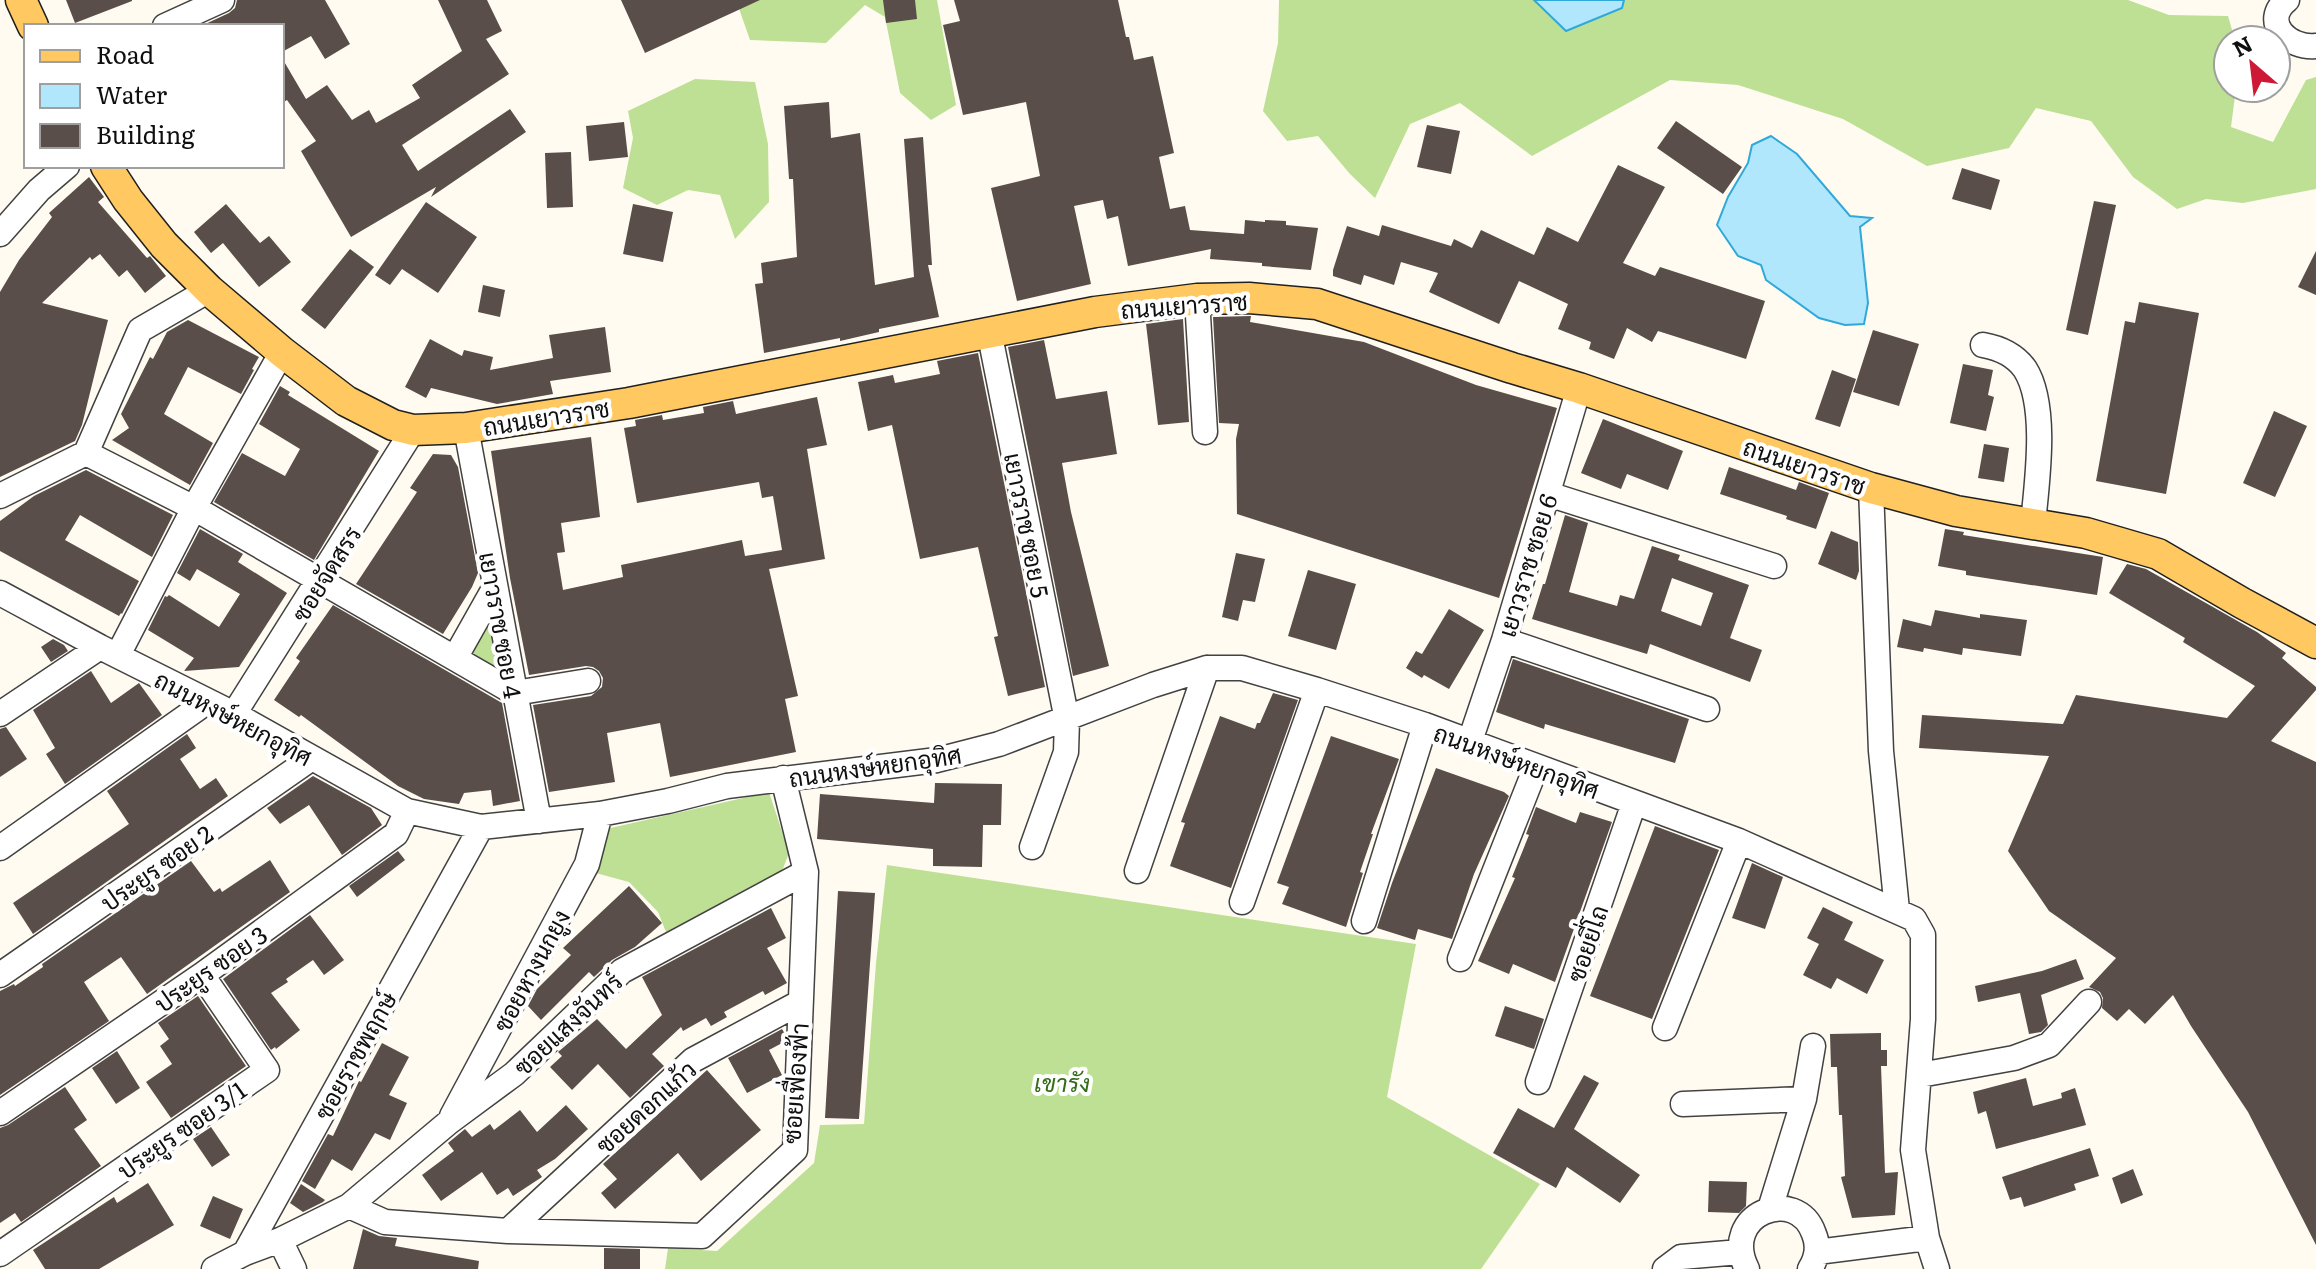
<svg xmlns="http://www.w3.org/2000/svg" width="2316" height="1269" font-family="Literata,Sarabun,serif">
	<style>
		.forest { fill: #bee094 }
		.water { fill: #b0e7fc; stroke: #30a8da; stroke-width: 2 }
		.building { fill: #594e4a; fill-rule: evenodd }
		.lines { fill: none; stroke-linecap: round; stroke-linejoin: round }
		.minor-casing { stroke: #424242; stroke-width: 27 }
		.major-casing { stroke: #202020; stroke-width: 33 }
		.minor { stroke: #fff; stroke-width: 24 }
		.major { stroke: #ffc861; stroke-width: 30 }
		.labels { text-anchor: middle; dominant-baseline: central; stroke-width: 8; stroke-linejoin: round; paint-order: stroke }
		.street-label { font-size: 24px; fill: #0f0f0f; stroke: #fff }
		.park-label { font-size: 24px; font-style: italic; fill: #336d18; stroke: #fff }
	</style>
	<rect width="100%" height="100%" fill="#fffbf1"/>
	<path class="forest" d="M736,0H937L956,105L931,120L900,93L885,17L865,5L826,43L750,40Z
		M1279,0H1534L1566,31L1621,8L1624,0H2128L2169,15L2228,16L2235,40H2228V88H2236L2231,127L2273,142L2306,80L2316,77V189L2243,203L2206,199L2177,209L2133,177L2091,121L2036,108L2009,148L1927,166L1843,119L1738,85L1670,80L1532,156L1460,103L1410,124L1375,198L1350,174L1318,136L1287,141L1263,111L1278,43Z
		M695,79L755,82L768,144L769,202L735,239L720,195L688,190L657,205L623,188L633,138L628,111Z
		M487,614L507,682L464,654Z
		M769,792L789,853L782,871L666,932L658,912L629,882L592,872L606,829Z
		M887,865L1416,944L1387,1097L1540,1184L1481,1269H665L668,1248L717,1251L814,1163L820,1125L864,1124L876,963Z"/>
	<path class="water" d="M1534,0H1624L1622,8L1566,31Z
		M1771,136L1797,154L1850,216L1872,218L1860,227L1868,303L1864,324L1845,325L1819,318L1766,280L1761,265L1738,256L1717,225L1728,197L1748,163L1752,145Z"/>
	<path class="building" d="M66,0H132V1L75,23Z
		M237,0H325L350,44L325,59L311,36L282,52V26H201L229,13L235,8Z
		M438,0H487L502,31L486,39L509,74L402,145L418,171L510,109L526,132L431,197L436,187L351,237L301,151L316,141L287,100L282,103V58L306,99L327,85L352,120L369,110L376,123L420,98L412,85L462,51Z
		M621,0H760L645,53Z
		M883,0H915L917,19L886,23Z
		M954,0H1118L1126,37H1129L1134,60L1153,56L1174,153L1159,157L1170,209L1185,206L1190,230L1244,234L1245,220L1265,222V220L1286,221V225L1318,228L1311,270L1262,266V263L1210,259L1211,249L1128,266L1118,216L1107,219L1103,200L1074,206L1091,284L1017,301L991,188L1040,176L1026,102L963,115L943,25L960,21Z
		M829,102L831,138L860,133L875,285L914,277L904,139L923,137L932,265H928L939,317L879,329V332L840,341V338L764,353L755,284L763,283L761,263L797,257L793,179H789L784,106Z
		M1676,121L1742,167L1723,194L1657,148Z
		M624,122L628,157L589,161L586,126Z
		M1427,125L1460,131L1451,174L1417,167Z
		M571,152L573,207L547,208L545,153Z
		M1618,165L1665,187L1623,263L1655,276L1660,267L1765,301L1746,359L1658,331L1652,342L1627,328L1614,359L1589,349L1591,342L1558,329L1568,304L1519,281L1499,324L1429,292L1438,273L1401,262L1394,285L1364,275L1361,285L1333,276V270L1347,226L1379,236L1382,225L1451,246L1454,239L1472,248L1481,230L1534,255L1547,227L1578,242Z
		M1962,168L2000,180L1991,210L1952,199Z
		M89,177L104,197L98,202L147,258L150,256L166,276L145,293L127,270L119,277L100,254L92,260L90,257L42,303L108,320L82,425L75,441L0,477V292L19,260L52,217L49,213Z
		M2094,201L2116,205L2088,335L2066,330Z
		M426,202L477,237L438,293L402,269L390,285L375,275Z
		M226,204L260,243L269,236L291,262L259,287L223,243L211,253L194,232Z
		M633,204L673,212L663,262L623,254Z
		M350,249L374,267L325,329L301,310Z
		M2316,251V295L2298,287Z
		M483,285L505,290L500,317L478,312Z
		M2139,302L2199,313L2166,494L2096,481L2125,321L2135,323Z
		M1251,316L1250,322L1364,342L1476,385L1557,408L1499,598L1237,514L1236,439L1239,424L1219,423L1213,317Z
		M1183,319L1189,422L1158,425L1146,324Z
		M188,320L259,357L252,369L254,370L241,394L188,367L164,414L213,443L190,485L112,440L129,428L121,414L150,357L153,359L167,332Z
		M605,327L611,372L550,381L553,394L497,404L431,388L426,398L405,387L430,339L462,356L464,350L493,357L490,370L553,358L549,335Z
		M1873,330L1919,344L1899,406L1853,392Z
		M1044,340L1056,399L1107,391L1117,454L1062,463L1071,512L1109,666L1073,676L1008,347Z
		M978,353L1045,687L1008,696L994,637L998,636L978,547L920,559L892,425L868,431L858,382L893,375L895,383L940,374L937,361Z
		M1963,364L1993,370L1988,395L1994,397L1986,431L1950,423Z
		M1832,370L1856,379L1840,427L1815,419Z
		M280,386L290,392L288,395L379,451L314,560L214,502L242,453L285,476L300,449L259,424Z
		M817,397L827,445L807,449L825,559L769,569L798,696L785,699L796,752L670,777L660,723L607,733L615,782L549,792L533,705L591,696L602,687L603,678L599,671L593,667L586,666L529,675L510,578L491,451L591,437L600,517L561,523L565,552L557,553L563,590L623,577L621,565L742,540L745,556L782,550L773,496L762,498L759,482L637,503L624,428L636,426L635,420L662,415L663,420L704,413L703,407L733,401L736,414Z
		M2274,411L2307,426L2275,497L2243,483Z
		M1603,419L1683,451L1668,490L1627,474L1621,489L1581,473Z
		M1984,444L2009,448L2004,482L1978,478Z
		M433,454L451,455L458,467L478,573L472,587L443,634L356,584L417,492L410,488Z
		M1729,467L1796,490L1799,482L1829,493L1816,529L1786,519L1787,516L1720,494Z
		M86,470L173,515L152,557L80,515L65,540L139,581L122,614L121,613L119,616L0,551V521L34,496Z
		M1565,515L1588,523L1569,592L1617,606L1620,595L1634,599L1652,546L1680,555L1678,560L1749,585L1730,638L1762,650L1750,682L1650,644L1647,654L1532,619L1543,584H1545ZM1672,578L1713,593L1701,626L1661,611Z
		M200,529L243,554L238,562L287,593L239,667L184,671L194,658L148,630L165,596L167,597L169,595L219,627L240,594L197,569L190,581L177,573Z
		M1945,529L1964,532L1963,535L2103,557L2097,595L1966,575V571L1938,566Z
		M1831,531L1858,542L1859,571L1856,580L1818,564Z
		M1236,553L1265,559L1255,602L1243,600L1238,621L1222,617Z
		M2127,564L2146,569L2257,632L2286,653L2282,658L2316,687V690L2271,741L2316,762V1245L2248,1112L2191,1026L2173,995L2145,1024L2129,1009L2117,1021L2102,1008L2103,998L2100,992L2089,987L2116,958L2049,911L2008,851L2049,756L1919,748L1922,715L2063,724L2076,695L2227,718L2255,686L2183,642L2185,638L2109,593Z
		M1308,570L1356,584L1336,650L1288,636Z
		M333,605L502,703L520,801L493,806L491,790L464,793L459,804L424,799L398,786L301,715L299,717L274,700L300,661L296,658Z
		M1449,609L1484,630L1449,689L1424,675L1422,678L1406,668L1416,651L1422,654Z
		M1935,610L1980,618V614L2027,620L2021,656L1963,648L1962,655L1924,648L1923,652L1897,647L1903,619L1931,626Z
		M53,639L64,645L68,651L51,662L41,647Z
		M1513,659L1689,719L1675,763L1545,724L1544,729L1496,712Z
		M91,671L111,703L139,683L162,715L65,784L46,754L55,748L33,710Z
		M1273,693L1298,700L1231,888L1170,866L1185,823L1181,822L1220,716L1255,729L1257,723H1260Z
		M6,727L27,759L0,777V729Z
		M187,734L196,748L180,759L200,789L216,778L228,796L33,934L13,903L129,824L107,791Z
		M1331,736L1399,759L1371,834H1373L1360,872L1363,873L1346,927L1282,904L1289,887L1277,883Z
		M1436,768L1504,792L1509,796L1474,874L1452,939L1418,929L1415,940L1377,928L1392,883Z
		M313,776L371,808L382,825L342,855L309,805L280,824L267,808Z
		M935,783L1002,784L1001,825H983L982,867L933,866V849L817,839L820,794L934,803Z
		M1536,807L1576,823L1580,812L1612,822L1555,982L1513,964L1509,974L1478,961L1515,878L1512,877L1529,835L1526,834Z
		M1655,826L1719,850L1652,1019L1590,996Z
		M398,851L405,860L357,897L349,886Z
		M270,860L290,892L147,994L121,957L84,982L109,1021L0,1095V991L14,984L15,986L43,967L42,964L191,861L214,892L220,888L222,892Z
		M1752,863L1783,877L1765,929L1732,918Z
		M629,886L662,923L635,947L612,960L594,977L589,972L541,1020L528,1006L537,989L571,955L563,948Z
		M838,891L875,893L859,1119L825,1118Z
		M1823,907L1853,922L1844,940L1884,960L1867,994L1837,978L1831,989L1803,975L1819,944L1807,938Z
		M771,908L786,938L767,948L787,983L765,995L763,991L724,1012L727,1017L711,1026L706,1018L683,1031L681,1027L652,1054L664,1066L630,1098L598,1064L572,1090L550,1067L562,1056L558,1052L597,1019L626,1049L662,1015L642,977Z
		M310,915L344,960L324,975L313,960L286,979L288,982L271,993L300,1030L276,1049L275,1047L271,1050L223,979Z
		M2076,959L2084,979L2041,995L2048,1025L2041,1032L2029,1034L2020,993L1978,1002L1975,986L2042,971Z
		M198,996L246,1066L171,1118L146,1082L172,1064L160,1046L169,1039L158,1023Z
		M1505,1006L1544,1019L1534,1049L1495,1036Z
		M782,1029L785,1034L784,1042L769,1050L782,1075L747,1093L728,1058Z
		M1881,1033V1050H1887V1066H1881L1885,1173L1898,1172L1895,1215L1852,1218L1841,1177L1845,1176L1842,1115H1839L1837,1067H1831L1830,1034Z
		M382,1043L409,1057L389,1095L407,1103L390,1140L375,1133L352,1171L332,1159L315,1189L302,1181L328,1134L333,1136L359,1081L361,1082Z
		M117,1051L140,1088L116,1104L92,1068Z
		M707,1070L761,1130L701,1181L678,1153L615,1209L601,1193L617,1179L603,1164Z
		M1584,1075L1599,1083L1574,1129L1640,1175L1620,1203L1567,1167L1556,1188L1493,1153L1518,1108L1554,1128Z
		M2026,1078L2033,1106L2062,1098L2061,1093L2075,1088L2086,1125L1996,1149L1986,1111L1978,1114L1973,1092Z
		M65,1087L87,1120L74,1129L101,1166L21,1222L15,1213L0,1223V1128L8,1125Z
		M566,1105L588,1129L555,1159L537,1170L542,1177L513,1196L508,1188L497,1195L482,1172L441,1201L422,1175L454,1151L448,1143L465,1129L472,1137L490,1124L494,1130L520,1110L537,1132Z
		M211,1127L230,1155L212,1167L193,1139Z
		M2090,1148L2099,1176L2074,1184L2076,1190L2024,1207L2021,1197L2010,1200L2002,1177Z
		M2133,1169L2143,1195L2121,1204L2112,1178Z
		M1709,1181L1747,1182L1746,1206L1739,1213L1708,1212Z
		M148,1183L174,1225L99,1269H45L33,1250L114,1197L117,1203Z
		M301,1184L325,1200L323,1202L303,1212L290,1203Z
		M213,1196L243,1209L230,1239L200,1226Z
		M363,1229L379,1236L397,1238L395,1246L479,1261L478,1269H353Z
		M604,1248L640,1249V1269H604Z"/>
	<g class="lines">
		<defs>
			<path id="minor" d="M2287,0C2260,22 2289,49 2316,46
				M165,26L222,0
				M0,234L39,190L67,166
				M1197,299L1205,432
				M989,331L1067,720L1066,752L1032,847
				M1983,345C2000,348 2015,355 2025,369C2048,405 2037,482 2033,523
				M466,428L539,821
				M86,453L194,508L515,693L588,681
				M1871,488L1881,751L1897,910
				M1548,494L1774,566
				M0,496L86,453L140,330L209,290
				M0,593L100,647L234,714L407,811L481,827L600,814L668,801L727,786L937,760L999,744L1153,685L1207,668H1242L1317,690L1425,725L1739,841L1914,919L1923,935V1019L1913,1150L1927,1238L1937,1269
				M1504,640L1707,709
				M118,655L194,508L282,352
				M455,658L495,587
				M0,714L100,647
				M234,714L413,430
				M1470,741L1504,640L1579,388
				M0,848L208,701
				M1137,871L1207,668
				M1242,902L1317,690
				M1364,921L1425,725
				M1460,959L1536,767
				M0,975L312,758
				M1665,1028L1739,841
				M1920,1075L2014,1058L2049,1045L2089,1002
				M1538,1082L1634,803
				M1683,1104L1804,1099
				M0,1113L202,975L396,834L407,811
				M452,1116L587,864L600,814
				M349,1206L385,1222L508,1231L702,1236L795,1150L806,872L783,778
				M1770,1209L1804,1099L1813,1046
				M508,1231L693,1060L799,1003
				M280,1240L294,1269
				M1817,1252L1927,1238
				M245,1253L481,827
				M0,1254L267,1070L202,975
				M214,1269L245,1253L280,1240L349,1206L449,1122L514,1074L622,971L806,872
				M1665,1269L1681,1257L1740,1252
				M1747,1269C1719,1214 1797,1184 1814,1234C1819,1246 1817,1258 1810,1269"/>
			<path id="major" d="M21,0L33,26
				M106,166L128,200L164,245L209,290L282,352L346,401L393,425L413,430L466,428L629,403L1095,312L1197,299L1249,298L1317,304L1512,368L1579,388L1871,488L1956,511L2086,533L2158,554L2242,603L2316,643"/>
		</defs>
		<use href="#minor" class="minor-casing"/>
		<use href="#major" class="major-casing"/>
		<use href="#minor" class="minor"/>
		<use href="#major" class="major"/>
	</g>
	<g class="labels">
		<g class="street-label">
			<text transform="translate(1184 304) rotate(-4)">ถนนเยาวราช</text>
			<text transform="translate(546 416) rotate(-9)">ถนนเยาวราช</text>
			<text transform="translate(1805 465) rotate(19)">ถนนเยาวราช</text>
			<text transform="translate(1028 525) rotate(79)">เยาวราช ซอย 5</text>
			<text transform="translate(1526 565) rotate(-73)">เยาวราช ซอย 6</text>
			<text transform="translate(325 573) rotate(-58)">ซอยจัดสรร</text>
			<text transform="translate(502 625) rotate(80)">เยาวราช ซอย 4</text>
			<text transform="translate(234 717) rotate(28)">ถนนหงษ์หยกอุทิศ</text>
			<text transform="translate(1517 760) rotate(20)">ถนนหงษ์หยกอุทิศ</text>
			<text transform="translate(875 765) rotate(-8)">ถนนหงษ์หยกอุทิศ</text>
			<text transform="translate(156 867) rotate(-35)">ประยูร ซอย 2</text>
			<text transform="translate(1586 943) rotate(-71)">ซอยยี่โถ</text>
			<text transform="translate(210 968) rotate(-35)">ประยูร ซอย 3</text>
			<text transform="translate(530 970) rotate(-62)">ซอยหางนกยูง</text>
			<text transform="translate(567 1023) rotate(-43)">ซอยแสงจันทร์</text>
			<text transform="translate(354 1055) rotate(-61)">ซอยราชพฤกษ์</text>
			<text transform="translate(794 1083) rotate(-86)">ซอยเฟื่องฟ้า</text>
			<text transform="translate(645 1106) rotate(-42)">ซอยดอกแก้ว</text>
			<text transform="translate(181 1129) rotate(-35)">ประยูร ซอย 3/1</text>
		</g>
		<g class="park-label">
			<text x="1062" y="1081">เขารัง</text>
		</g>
	</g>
	<rect x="24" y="24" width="260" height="144" fill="#ffffff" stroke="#9f9f9f" stroke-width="2"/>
	<rect x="40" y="50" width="40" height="12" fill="#ffc861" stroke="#9f9f9f" stroke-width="2"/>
	<text x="96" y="64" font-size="24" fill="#0f0f0f">Road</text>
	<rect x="40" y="84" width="40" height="24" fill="#b0e7fc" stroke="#9f9f9f" stroke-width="2"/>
	<text x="96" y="104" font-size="24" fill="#0f0f0f">Water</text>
	<rect x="40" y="124" width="40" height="24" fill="#594e4a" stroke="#9f9f9f" stroke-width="2"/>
	<text x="96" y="144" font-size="24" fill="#0f0f0f">Building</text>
	<g transform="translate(2252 64) rotate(332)"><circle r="38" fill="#ffffff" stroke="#9f9f9f" stroke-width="2"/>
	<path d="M0-6L14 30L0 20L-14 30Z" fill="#cd1935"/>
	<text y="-12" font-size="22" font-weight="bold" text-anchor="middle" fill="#0f0f0f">N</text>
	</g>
</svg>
